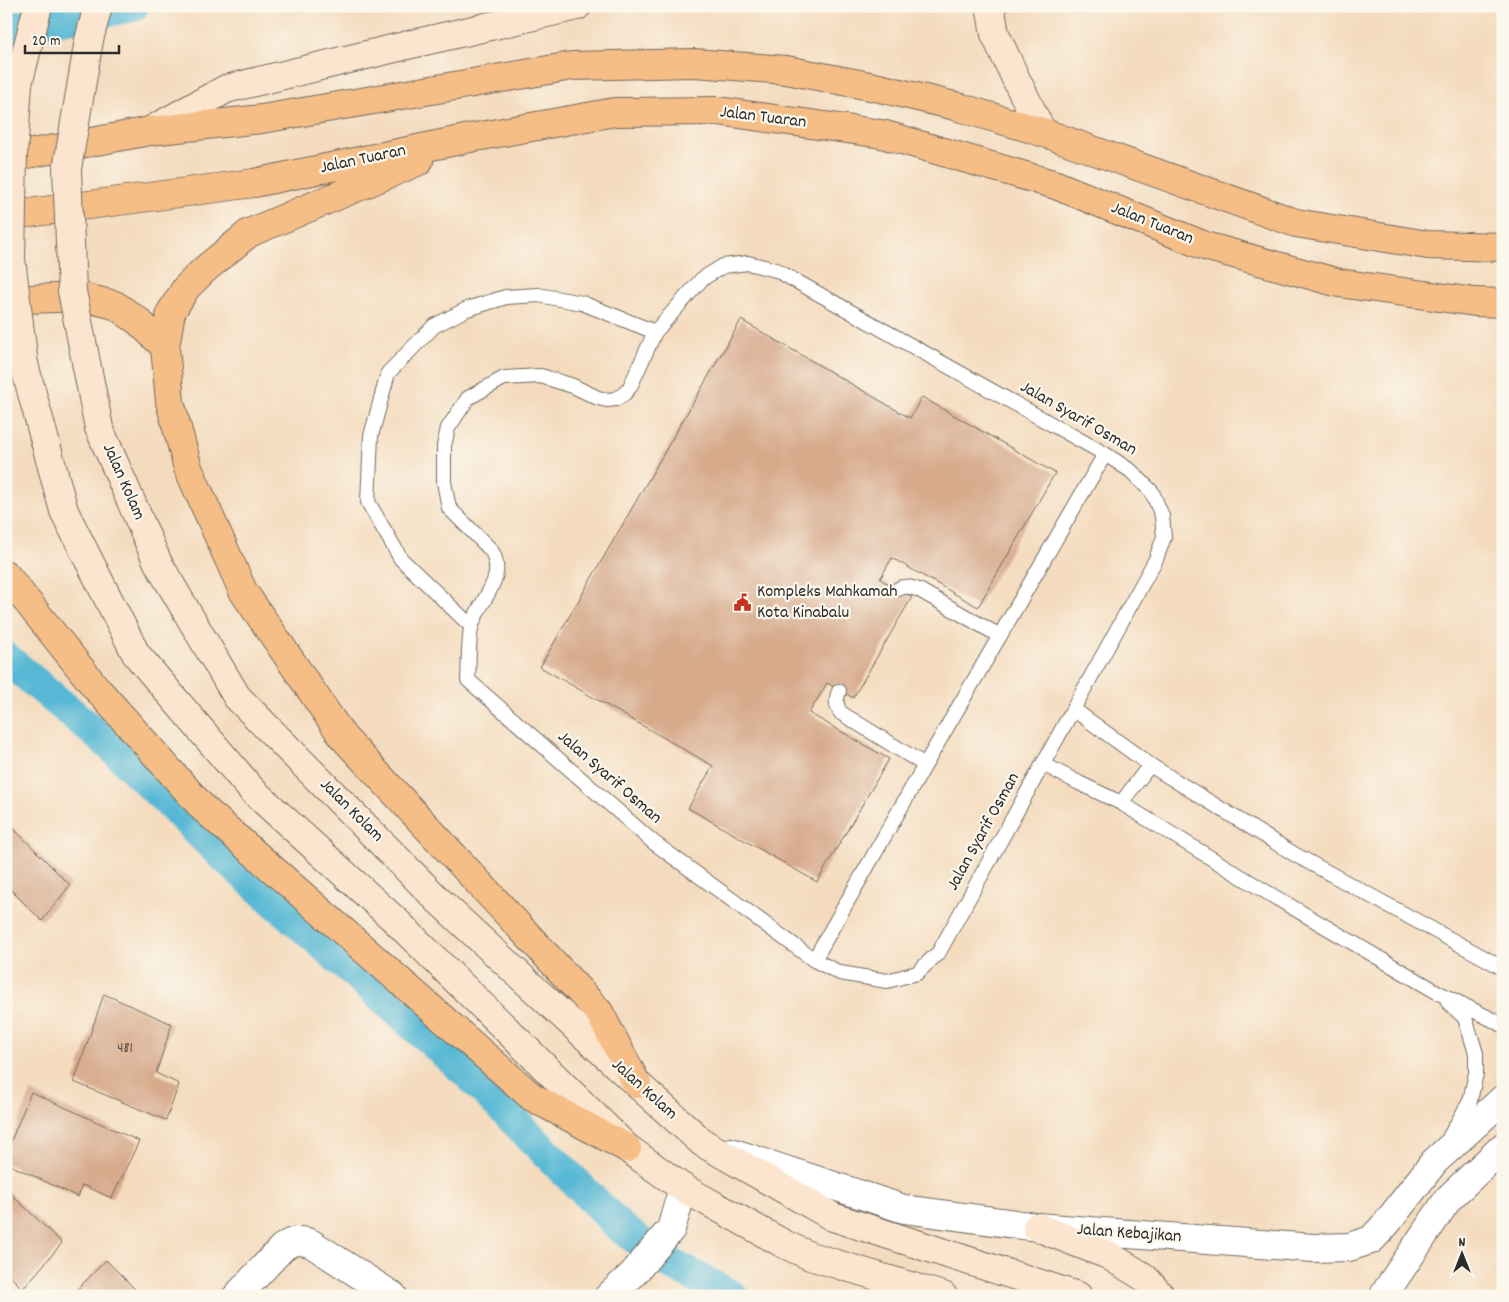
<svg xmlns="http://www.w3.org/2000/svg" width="1509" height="1302" font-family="Dekko,sans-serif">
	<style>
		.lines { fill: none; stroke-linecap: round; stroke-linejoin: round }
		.canal { stroke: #56b8d4; stroke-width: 32 }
		.building { fill: #d7aa8c }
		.lane-casing { stroke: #71695e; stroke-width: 16 }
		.street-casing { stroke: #71695e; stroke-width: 30 }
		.secondary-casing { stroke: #71695e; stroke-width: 30 }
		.primary-casing { stroke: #71695e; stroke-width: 30 }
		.lane { stroke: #fff; stroke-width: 14 }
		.street { stroke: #fff; stroke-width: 28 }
		.secondary { stroke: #fbe5cf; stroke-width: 28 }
		.primary { stroke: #f6be87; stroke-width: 28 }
		.secondary-bridge-casing { stroke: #71695e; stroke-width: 30; stroke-linecap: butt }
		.secondary-bridge { stroke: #fbe5cf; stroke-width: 28 }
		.labels { text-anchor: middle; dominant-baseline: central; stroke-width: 4.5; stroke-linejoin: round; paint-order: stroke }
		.number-label { font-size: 15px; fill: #564b43 }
		.street-label { font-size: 18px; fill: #2b2b2b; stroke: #fbf7ec }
		.poi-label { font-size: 18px; fill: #2b2b2b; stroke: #fbf7ec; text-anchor: start }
	</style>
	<rect width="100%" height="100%" fill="#fbf7ec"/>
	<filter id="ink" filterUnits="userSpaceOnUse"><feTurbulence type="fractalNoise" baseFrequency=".02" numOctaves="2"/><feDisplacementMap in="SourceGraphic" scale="10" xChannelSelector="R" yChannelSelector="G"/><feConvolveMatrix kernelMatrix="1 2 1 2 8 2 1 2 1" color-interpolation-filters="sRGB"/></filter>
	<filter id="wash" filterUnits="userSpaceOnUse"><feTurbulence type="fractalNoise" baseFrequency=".0096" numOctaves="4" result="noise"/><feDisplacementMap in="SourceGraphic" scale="20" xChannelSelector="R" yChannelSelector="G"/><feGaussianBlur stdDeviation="1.12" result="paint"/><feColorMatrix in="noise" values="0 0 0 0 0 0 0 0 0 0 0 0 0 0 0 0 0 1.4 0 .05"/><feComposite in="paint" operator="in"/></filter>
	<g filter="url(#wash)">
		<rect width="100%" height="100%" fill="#f4dbbe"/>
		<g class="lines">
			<path class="canal" d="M6,29L133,6
				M6,658L112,747L224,857L466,1072L621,1228L673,1265L732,1296"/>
		</g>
		<g id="blocks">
			<path class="building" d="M741,320L910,418L922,397L1055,473L978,607L892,558L880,579L912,597L853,698L827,683L809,713L889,759L817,882L688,808L713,766L540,667Z
				M6,821L70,885L42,921L6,885Z
				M104,994L172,1024L156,1073L179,1084L166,1120L74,1082Z
				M31,1092L139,1141L112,1198L82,1185L78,1197L6,1163V1153Z
				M8,1191L62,1243L23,1289L6,1272V1194Z
				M106,1260L142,1296H71Z"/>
		</g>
	</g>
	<g filter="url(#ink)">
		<use href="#blocks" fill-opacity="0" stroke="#71695e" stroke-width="1"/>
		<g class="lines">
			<defs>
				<path id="lane" d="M748,263L776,270L1105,454L1131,471L1152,492L1162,516L1164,537L1156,559L939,952L917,973L887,981L840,973L814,960L653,842L468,680C469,666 468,637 472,625C480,599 508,578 491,550L449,508L444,482V446L448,428L468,398L504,378L541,376L573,386L598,398L607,400L616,399L624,394L630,387L655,332L702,279L723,266Z
					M898,589C905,585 911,587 919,590L1000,636
					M471,626L401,559L368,502L371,436L388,373L434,326L467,309L506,297L538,295L582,303L655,332
					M839,691C836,699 835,705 841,713L925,765
					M1073,709L1150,765L1294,854L1503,968
					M1043,764L1079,783L1121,803L1268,893L1437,992L1503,1025
					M1121,803L1150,765
					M814,960L925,765L1105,454
					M1448,1002L1465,1018L1476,1053V1073L1470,1101L1450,1136"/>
				<path id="street" d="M731,1152L904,1209L1037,1227L1313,1248L1349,1247L1371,1240L1386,1224L1434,1162L1503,1099
					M237,1296L282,1248C292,1240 300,1239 312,1244L393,1296
					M609,1296L633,1274L671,1229L683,1188
					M1385,1296V1293L1448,1199L1503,1147"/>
				<path id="secondary" d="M990,6L995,34L1016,79L1042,132
					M150,131L226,89L412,44L577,6
					M438,900L637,1084L703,1143L833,1217L1078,1296
					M396,921L627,1148L683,1188L784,1244L810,1256L943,1296
					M1037,1227L1108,1255L1144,1277L1161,1296"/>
				<path id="primary" d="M6,158L150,131L262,119L572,66L694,63L786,70L875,87L955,106L1042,132L1296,223L1428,245L1503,247
					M419,161L249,233L204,270L186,288L171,312L165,347L170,402L188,468L243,591L343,737L599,1012L637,1084
					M6,216L254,183L470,138L615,112L718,111L882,134L1056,185L1205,246L1339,283L1475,302L1503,303
					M6,308L27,299L82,297L115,305L138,321L165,347
					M6,575L97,689L203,808L532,1097L627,1148"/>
			</defs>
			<use href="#lane" class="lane-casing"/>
			<use href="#street" class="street-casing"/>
			<use href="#secondary" class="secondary-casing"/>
			<use href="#primary" class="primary-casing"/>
			<use href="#lane" class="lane"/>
			<use href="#street" class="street"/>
			<use href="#secondary" class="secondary"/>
			<use href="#primary" class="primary"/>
			<defs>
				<path id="secondary-bridge" d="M38,6L18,84L13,155L11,259L24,364L64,511L136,654L252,790L396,921
					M98,6L89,40L67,169L72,291L99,428L158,563L237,697L438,900"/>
			</defs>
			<use href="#secondary-bridge" class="secondary-bridge-casing"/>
			<use href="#secondary-bridge" class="secondary-bridge"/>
		</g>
	</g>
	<defs>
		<symbol id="civic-bare" viewBox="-9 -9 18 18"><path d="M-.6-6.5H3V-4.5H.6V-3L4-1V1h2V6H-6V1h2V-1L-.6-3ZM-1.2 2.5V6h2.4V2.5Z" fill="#c8321e" stroke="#fbf7ec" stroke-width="2.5" paint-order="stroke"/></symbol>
	</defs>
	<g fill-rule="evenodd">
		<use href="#civic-bare" x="730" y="590" width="25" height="25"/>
	</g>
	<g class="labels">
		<g class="number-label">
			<text x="125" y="1049">481</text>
		</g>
		<g class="street-label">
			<text transform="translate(763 118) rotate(7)">Jalan Tuaran</text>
			<text transform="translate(363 160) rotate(-12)">Jalan Tuaran</text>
			<text transform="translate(1152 224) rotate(22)">Jalan Tuaran</text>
			<text transform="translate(1078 419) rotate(30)">Jalan Syarif Osman</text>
			<text transform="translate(123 482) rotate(66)">Jalan Kolam</text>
			<text transform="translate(609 778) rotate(41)">Jalan Syarif Osman</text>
			<text transform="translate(351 811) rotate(45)">Jalan Kolam</text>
			<text transform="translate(984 832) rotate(-61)">Jalan Syarif Osman</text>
			<text transform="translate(644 1090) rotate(42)">Jalan Kolam</text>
			<text transform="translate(1129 1234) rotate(4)">Jalan Kebajikan</text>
		</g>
		<g class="poi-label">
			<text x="757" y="592">Kompleks Mahkamah<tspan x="757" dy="21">Kota Kinabalu</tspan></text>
		</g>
	</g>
	<rect width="1509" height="1302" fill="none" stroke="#fbf7ec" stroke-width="25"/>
	<g transform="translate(1462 1254)" stroke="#fbf7ec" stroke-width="4" paint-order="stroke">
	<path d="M0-4L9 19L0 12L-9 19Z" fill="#2b2b2b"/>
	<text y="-8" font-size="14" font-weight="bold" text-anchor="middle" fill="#2b2b2b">N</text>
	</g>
	<path d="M25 45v8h94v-8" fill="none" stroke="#2b2b2b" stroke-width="2.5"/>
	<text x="32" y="45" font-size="15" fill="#2b2b2b" stroke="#fbf7ec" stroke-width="4" paint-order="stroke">20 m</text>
</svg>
